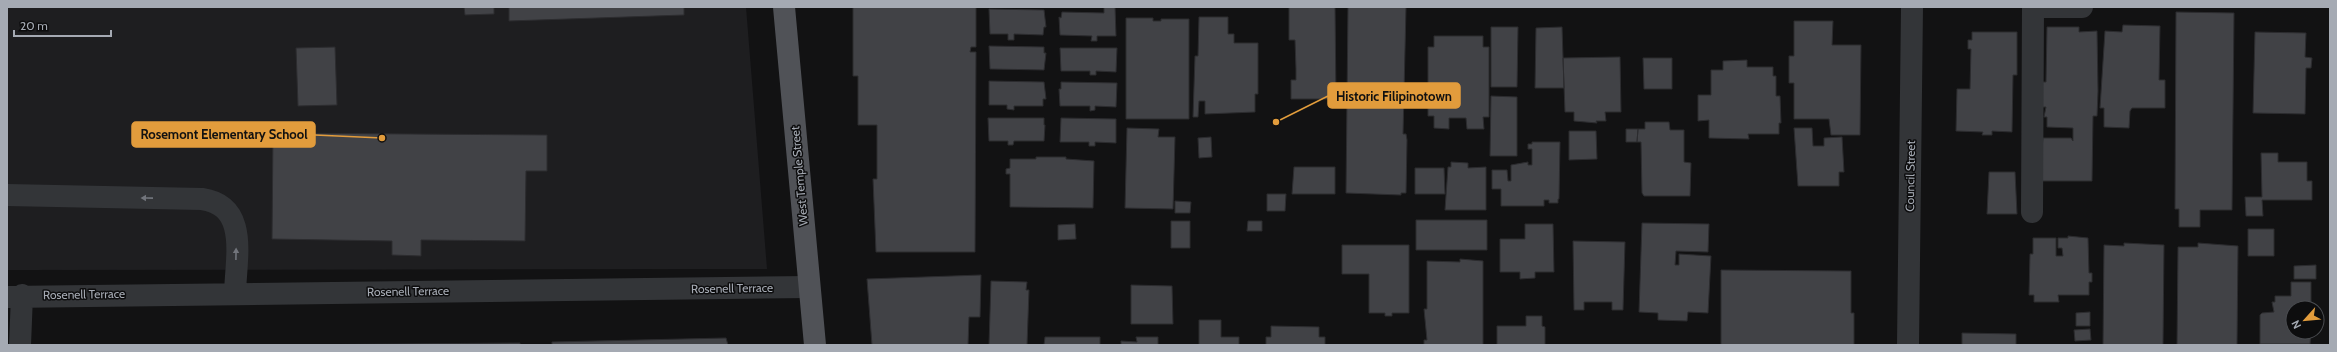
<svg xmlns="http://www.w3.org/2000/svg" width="2337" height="352" font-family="Cabin,sans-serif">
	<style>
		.built { fill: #1e1e20 }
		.building { fill: #414246; stroke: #2c2c2f }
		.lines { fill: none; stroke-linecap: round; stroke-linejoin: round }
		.minor { stroke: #333538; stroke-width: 22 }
		.major { stroke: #505257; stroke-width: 22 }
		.oneway { fill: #72757c }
		.labels { text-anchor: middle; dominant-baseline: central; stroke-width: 3; stroke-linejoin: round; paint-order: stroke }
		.street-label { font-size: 12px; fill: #a5aab3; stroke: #0d0d0e }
		.leader { fill: none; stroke: #e29c3c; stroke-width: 1.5 }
		.callout-dot { fill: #e29c3c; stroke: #0d0d0e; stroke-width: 1.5 }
		.callout { fill: #e29c3c; stroke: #e29c3c; stroke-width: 1.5 }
		.callout-label { font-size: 13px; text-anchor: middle; font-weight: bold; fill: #111 }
	</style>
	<rect width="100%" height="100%" fill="#121213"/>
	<path class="built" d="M7,7H746L767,269L7,270Z"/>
	<path class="building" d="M464,7H494V14L465,15Z
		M509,7H684V15L509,21Z
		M853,7H976V47H971L970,52H976L975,252H876L873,179H877V125H858V76H853Z
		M1104,7H1115L1116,36H1097V41H1091L1092,36L1060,35L1059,17L1061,18L1062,12L1104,13Z
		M1289,7H1335L1336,99H1291V80H1296V69L1295,40H1289Z
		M1348,7H1406L1403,134H1406L1407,140L1406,193H1401V195L1346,193Z
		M989,9L1044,10L1046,27H1044L1043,35L1014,34V40H1008V34H990Z
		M2176,12L2234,13L2232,210H2200V227H2179V209H2175Z
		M1199,17H1228V34H1234V43H1258V94H1255V112L1205,114V101H1199L1198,117H1193L1195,56H1198Z
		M1126,18H1153V21H1161V19H1189V119H1126Z
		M1794,21H1833L1832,45H1861L1860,135H1831L1829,119H1794V83H1789V56H1794Z
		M2123,25L2160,26L2159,80H2165V108H2132L2130,111L2129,128L2104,127V108H2100L2105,31L2122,32Z
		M1491,27H1518L1517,87H1491Z
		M1562,27L1564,88H1535L1536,28Z
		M2047,27H2079V32L2097,31L2098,91L2097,116H2093L2092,181H2039L2043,138H2071L2073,141V128L2047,127V117H2044L2046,107H2040V82H2046Z
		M1972,32H2017V75H2013L2012,132L1992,131V135H1982L1983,132L1956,131L1957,89H1970L1971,49H1968V40H1972Z
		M2255,32L2306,33L2305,57L2312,58L2311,68H2306L2305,114L2253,113Z
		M1434,36H1483V47H1489V117H1483L1484,129H1467L1466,118H1449V129L1434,128V116H1428V47H1434Z
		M989,46L1044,47V53H1046L1044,70L990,69Z
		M335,47L337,105L298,106L296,48Z
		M1060,48H1117L1116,72L1096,71V75H1090V71H1061Z
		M1620,57L1621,112H1605L1606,121H1596L1597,123L1574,121V112H1565L1563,58Z
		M1643,58H1672V89H1644Z
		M1747,60V67H1773V76H1776V96H1780L1781,123H1779V134H1748L1749,139L1709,138V120L1698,121V95H1711V70H1723V61Z
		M989,81L1044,82L1046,99H1043V106H1014V110L1007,109V105H989Z
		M1061,82L1117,83L1116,107L1095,106V110L1090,111V106H1060L1059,89H1061Z
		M1491,96L1517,97V156H1490Z
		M988,118H1044V125H1045L1044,141H1014L1013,145H1008V141H989Z
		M1061,118L1116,119V143L1095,142V146H1089V142H1060Z
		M1645,122H1669L1670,130H1684V162L1691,163L1690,196H1644L1642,193L1641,142H1637L1638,129H1645Z
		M1127,128L1159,129L1158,137H1175L1173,209L1125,208Z
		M1794,128H1812L1813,146H1824V138L1842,137L1844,172H1839V186H1798Z
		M1626,129H1638L1637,142H1626Z
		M1569,131H1596L1597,159L1569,160Z
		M273,133L547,135V171H526L525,241L421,240V256L392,255V241L272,239Z
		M1211,137L1212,157L1199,158L1198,138Z
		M1532,142H1560L1559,199H1558V203H1549V200H1544V206H1501V189H1492V170H1507L1508,181H1511V165L1528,162V165H1532V149H1528V144H1532Z
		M2261,153H2278V162H2307V181H2312V200H2262L2263,216H2246L2245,197H2262Z
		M1036,157H1066V159L1094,161L1093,208L1010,207V174H1006V169L1010,168V159H1036Z
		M1451,162L1468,163V168L1486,167V210H1445L1448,167H1451Z
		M1294,167H1335V194H1292Z
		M1415,168H1444L1445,194H1415Z
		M1989,172H2015L2017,214H1987Z
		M1267,194H1286L1285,211H1267Z
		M1175,201L1191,202L1190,213H1175Z
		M1416,220H1487V250H1416Z
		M1171,221H1190V248H1171Z
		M1248,221H1262V231H1247Z
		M1642,223L1709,224L1708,252L1676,251L1675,265H1679V254L1711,256L1708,313L1688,312L1687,321L1658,320V313L1639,312Z
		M1075,224L1076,239L1058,240V225Z
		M1525,224H1553L1554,272H1535V278L1520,279V272H1500V239H1525Z
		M2248,229H2274V256H2248Z
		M2068,236L2088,238L2089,273H2092V282H2089V295H2058L2059,302H2034V295H2029L2030,254H2033V238H2056V256H2063L2062,248H2058V238H2068Z
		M1573,241L1625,242L1623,310H1612V302H1584V310H1574Z
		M2124,243L2164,245L2163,345H2103L2104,245L2124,246Z
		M2198,243L2238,246L2237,345H2177L2178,247H2198Z
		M1342,245H1409V313H1392V316H1385V313H1369V274H1342Z
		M1460,259L1483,261V345H1424V340H1427L1424,309H1427V261L1460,262Z
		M2316,265V279H2294V266Z
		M1721,270L1851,271V313H1854V345H1721Z
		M981,275L980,317H969L968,345H872L867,279Z
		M991,281L1027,282L1026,290H1029L1027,345H989Z
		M2291,282H2311V308H2293V332H2311L2310,344H2260V315L2262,313L2274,312L2272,302H2275V296H2291Z
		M1131,285L1172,286L1173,324H1131Z
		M2090,312V326H2076V313Z
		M1526,316H1542V326L1545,327V345H1497V326H1526Z
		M1199,320H1221V337H1239V345H1196H1199Z
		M1271,326L1319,327V337H1325V345H1266V337H1271Z
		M2090,329L2091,340L2075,341L2074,330Z
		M1962,333L2016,334V345H1962Z
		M1045,337H1100V345H1044Z
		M1136,337H1158V345H1121V341L1137,342Z
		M726,338L728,345H552V342Z
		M520,343V345H280Z"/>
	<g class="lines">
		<path class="minor" d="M2042,7H2082
			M7,195L202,199C249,206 236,257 235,293
			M2032,212L2033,7
			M7,297L809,287
			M20,345L22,295
			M1908,345L1912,7"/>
		<path class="major" d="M784,7L815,345"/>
	</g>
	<defs><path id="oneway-solid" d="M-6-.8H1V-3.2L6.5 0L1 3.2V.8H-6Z"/></defs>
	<g class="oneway">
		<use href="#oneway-solid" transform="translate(147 198) rotate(-179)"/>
		<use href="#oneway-solid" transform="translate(236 254) rotate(-89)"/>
	</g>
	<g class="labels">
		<g class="street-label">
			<text transform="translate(799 176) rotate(-95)">West Temple Street</text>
			<text transform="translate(1910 176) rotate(-89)">Council Street</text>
			<text transform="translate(732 288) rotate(-1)">Rosenell Terrace</text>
			<text transform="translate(408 291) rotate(-1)">Rosenell Terrace</text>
			<text transform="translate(84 294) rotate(-1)">Rosenell Terrace</text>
		</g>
	</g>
	<path class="leader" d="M1276 122L1328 96M382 138L315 135"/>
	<g class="callout-dot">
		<circle cx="1276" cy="122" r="4"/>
		<circle cx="382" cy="138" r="4"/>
	</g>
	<g class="callout">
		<rect x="1328" y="83" width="132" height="25" rx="4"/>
		<rect x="132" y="122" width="183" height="25" rx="4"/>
	</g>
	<g class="callout-label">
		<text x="1394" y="101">Historic Filipinotown</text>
		<text x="224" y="139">Rosemont Elementary School</text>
	</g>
	<rect width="2337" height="352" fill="none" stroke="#a5aab3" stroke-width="16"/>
	<g transform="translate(2305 320) rotate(243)"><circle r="19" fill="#0d0d0e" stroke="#4a4c50"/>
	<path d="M0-3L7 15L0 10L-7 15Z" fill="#e29c3c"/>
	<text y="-6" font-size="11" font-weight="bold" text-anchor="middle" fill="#a5aab3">N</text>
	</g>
	<path d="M14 30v6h97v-6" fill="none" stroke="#a5aab3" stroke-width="2"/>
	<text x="20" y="30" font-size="12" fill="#a5aab3" stroke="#0d0d0e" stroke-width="3" paint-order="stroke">20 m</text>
</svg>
